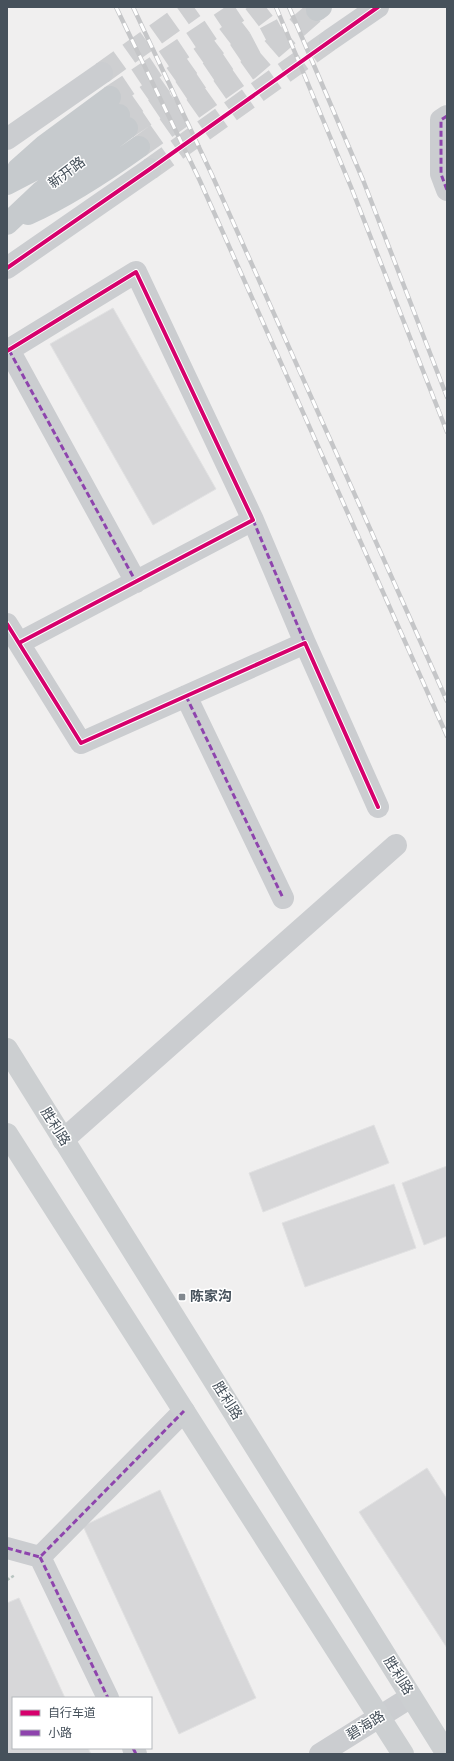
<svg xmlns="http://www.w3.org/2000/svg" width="454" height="1761" font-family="'Alegreya Sans','Noto Sans SC',sans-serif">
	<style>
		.building { fill: #d7d7d9; stroke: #e1e1e2 }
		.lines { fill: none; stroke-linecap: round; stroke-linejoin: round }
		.minor-tunnel { stroke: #cecfd1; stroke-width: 22; stroke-dasharray: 22 11; stroke-linecap: butt }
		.primary-tunnel { stroke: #cecfd1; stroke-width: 22; stroke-dasharray: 22 11; stroke-linecap: butt }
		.path { stroke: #b8c4c0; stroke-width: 2.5; stroke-dasharray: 3 2; stroke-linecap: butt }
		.minor { stroke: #cbcdd0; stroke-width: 22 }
		.secondary { stroke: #cccfd1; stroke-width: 22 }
		.primary { stroke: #c6cacd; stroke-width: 22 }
		.rail-casing { stroke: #c5c6c8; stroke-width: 4.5 }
		.rail { stroke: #fff; stroke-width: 3; stroke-dasharray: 9; stroke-linecap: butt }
		.quiet { stroke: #8e44ad; stroke-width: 3; stroke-dasharray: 6 3; stroke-linecap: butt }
		.cycleway-casing { stroke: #fff; stroke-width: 6 }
		.cycleway { stroke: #d6006c; stroke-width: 4 }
		.poi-dot { fill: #82888f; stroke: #fff; stroke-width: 1.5 }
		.labels { text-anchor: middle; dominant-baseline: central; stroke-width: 3; stroke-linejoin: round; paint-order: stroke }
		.street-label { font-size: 14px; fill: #46515b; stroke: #fff }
		.poi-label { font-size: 14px; font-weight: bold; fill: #46515b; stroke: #fff; text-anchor: start }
	</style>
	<rect width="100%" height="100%" fill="#f0efef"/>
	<path class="building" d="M113,308L216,489L153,525L50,344Z
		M374,1125L389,1163L263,1212L249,1173Z
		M447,1166V1236L424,1245L402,1183Z
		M394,1184L416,1248L305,1287L282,1223Z
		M427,1468L447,1499V1648L359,1512Z
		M160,1490L256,1698L179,1734L83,1526Z
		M19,1598L65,1698H13V1748H88L91,1754H7V1603Z"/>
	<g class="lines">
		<path class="minor-tunnel" d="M102,73L194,7
			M150,169L330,40"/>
		<path class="primary-tunnel" d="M110,97L245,7
			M119,115L201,57L266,7
			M127,128L242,50L282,29
			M139,147L249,69L317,10"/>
		<path class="path" d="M7,1580L15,1575"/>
		<path class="minor" d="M330,40L378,7
			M447,116L441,120V174L447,190
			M7,139L102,73
			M7,268L150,169
			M9,350L136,582
			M7,351L136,272L253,520L19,643
			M253,520L305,643
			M7,624L81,743L305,643L378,807
			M186,696L283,898
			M63,1140L396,845
			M7,1548L40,1557L184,1411
			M40,1557L108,1698
			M133,1748L136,1754
			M320,1754L411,1697"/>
		<path class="secondary" d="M7,1049L447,1754
			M7,1134L403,1754"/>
		<path class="primary" d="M317,10L321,7
			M18,169L45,145L110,97
			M7,184L57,158L119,115
			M28,214C68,196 104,172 139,147
			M7,224L42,191L127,128"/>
		<defs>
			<path id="rail" d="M116,7L200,181L447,736
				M133,7L212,175L447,701
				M276,7L351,187L447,432
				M289,7L363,180L447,397"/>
		</defs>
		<use href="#rail" class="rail-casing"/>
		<use href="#rail" class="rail"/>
		<path class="quiet" d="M447,116L441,120V174L447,190
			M9,350L136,582
			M253,520L305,643
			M186,696L283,898
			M7,1548L40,1557L184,1411
			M40,1557L108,1698
			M133,1748L136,1754"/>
		<defs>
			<path id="cycleway" d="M7,268L150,169L378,7
				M7,351L136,272L253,520L19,643
				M7,624L81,743L305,643L378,807"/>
		</defs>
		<use href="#cycleway" class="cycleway-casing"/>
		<use href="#cycleway" class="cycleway"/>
	</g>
	<rect class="poi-dot" x="178" y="1293" width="8" height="8" rx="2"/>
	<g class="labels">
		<g class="street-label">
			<text transform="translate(67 173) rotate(-37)">新开路</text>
			<text transform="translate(55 1127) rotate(58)">胜利路</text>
			<text transform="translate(227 1401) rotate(58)">胜利路</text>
			<text transform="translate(398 1676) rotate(58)">胜利路</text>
			<text transform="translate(366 1726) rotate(-32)">碧海路</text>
		</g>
		<g class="poi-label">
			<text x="190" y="1297">陈家沟</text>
		</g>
	</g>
	<rect width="454" height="1761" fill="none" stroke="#46515b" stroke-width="16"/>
	<rect x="12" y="1697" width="140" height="52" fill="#ffffff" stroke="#b5b9bd"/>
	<rect x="20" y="1710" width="20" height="6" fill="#d6006c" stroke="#b5b9bd"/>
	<text x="48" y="1717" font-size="12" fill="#46515b">自行车道</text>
	<rect x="20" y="1730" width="20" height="6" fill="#8e44ad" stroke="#b5b9bd"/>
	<text x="48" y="1737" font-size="12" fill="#46515b">小路</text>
</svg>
